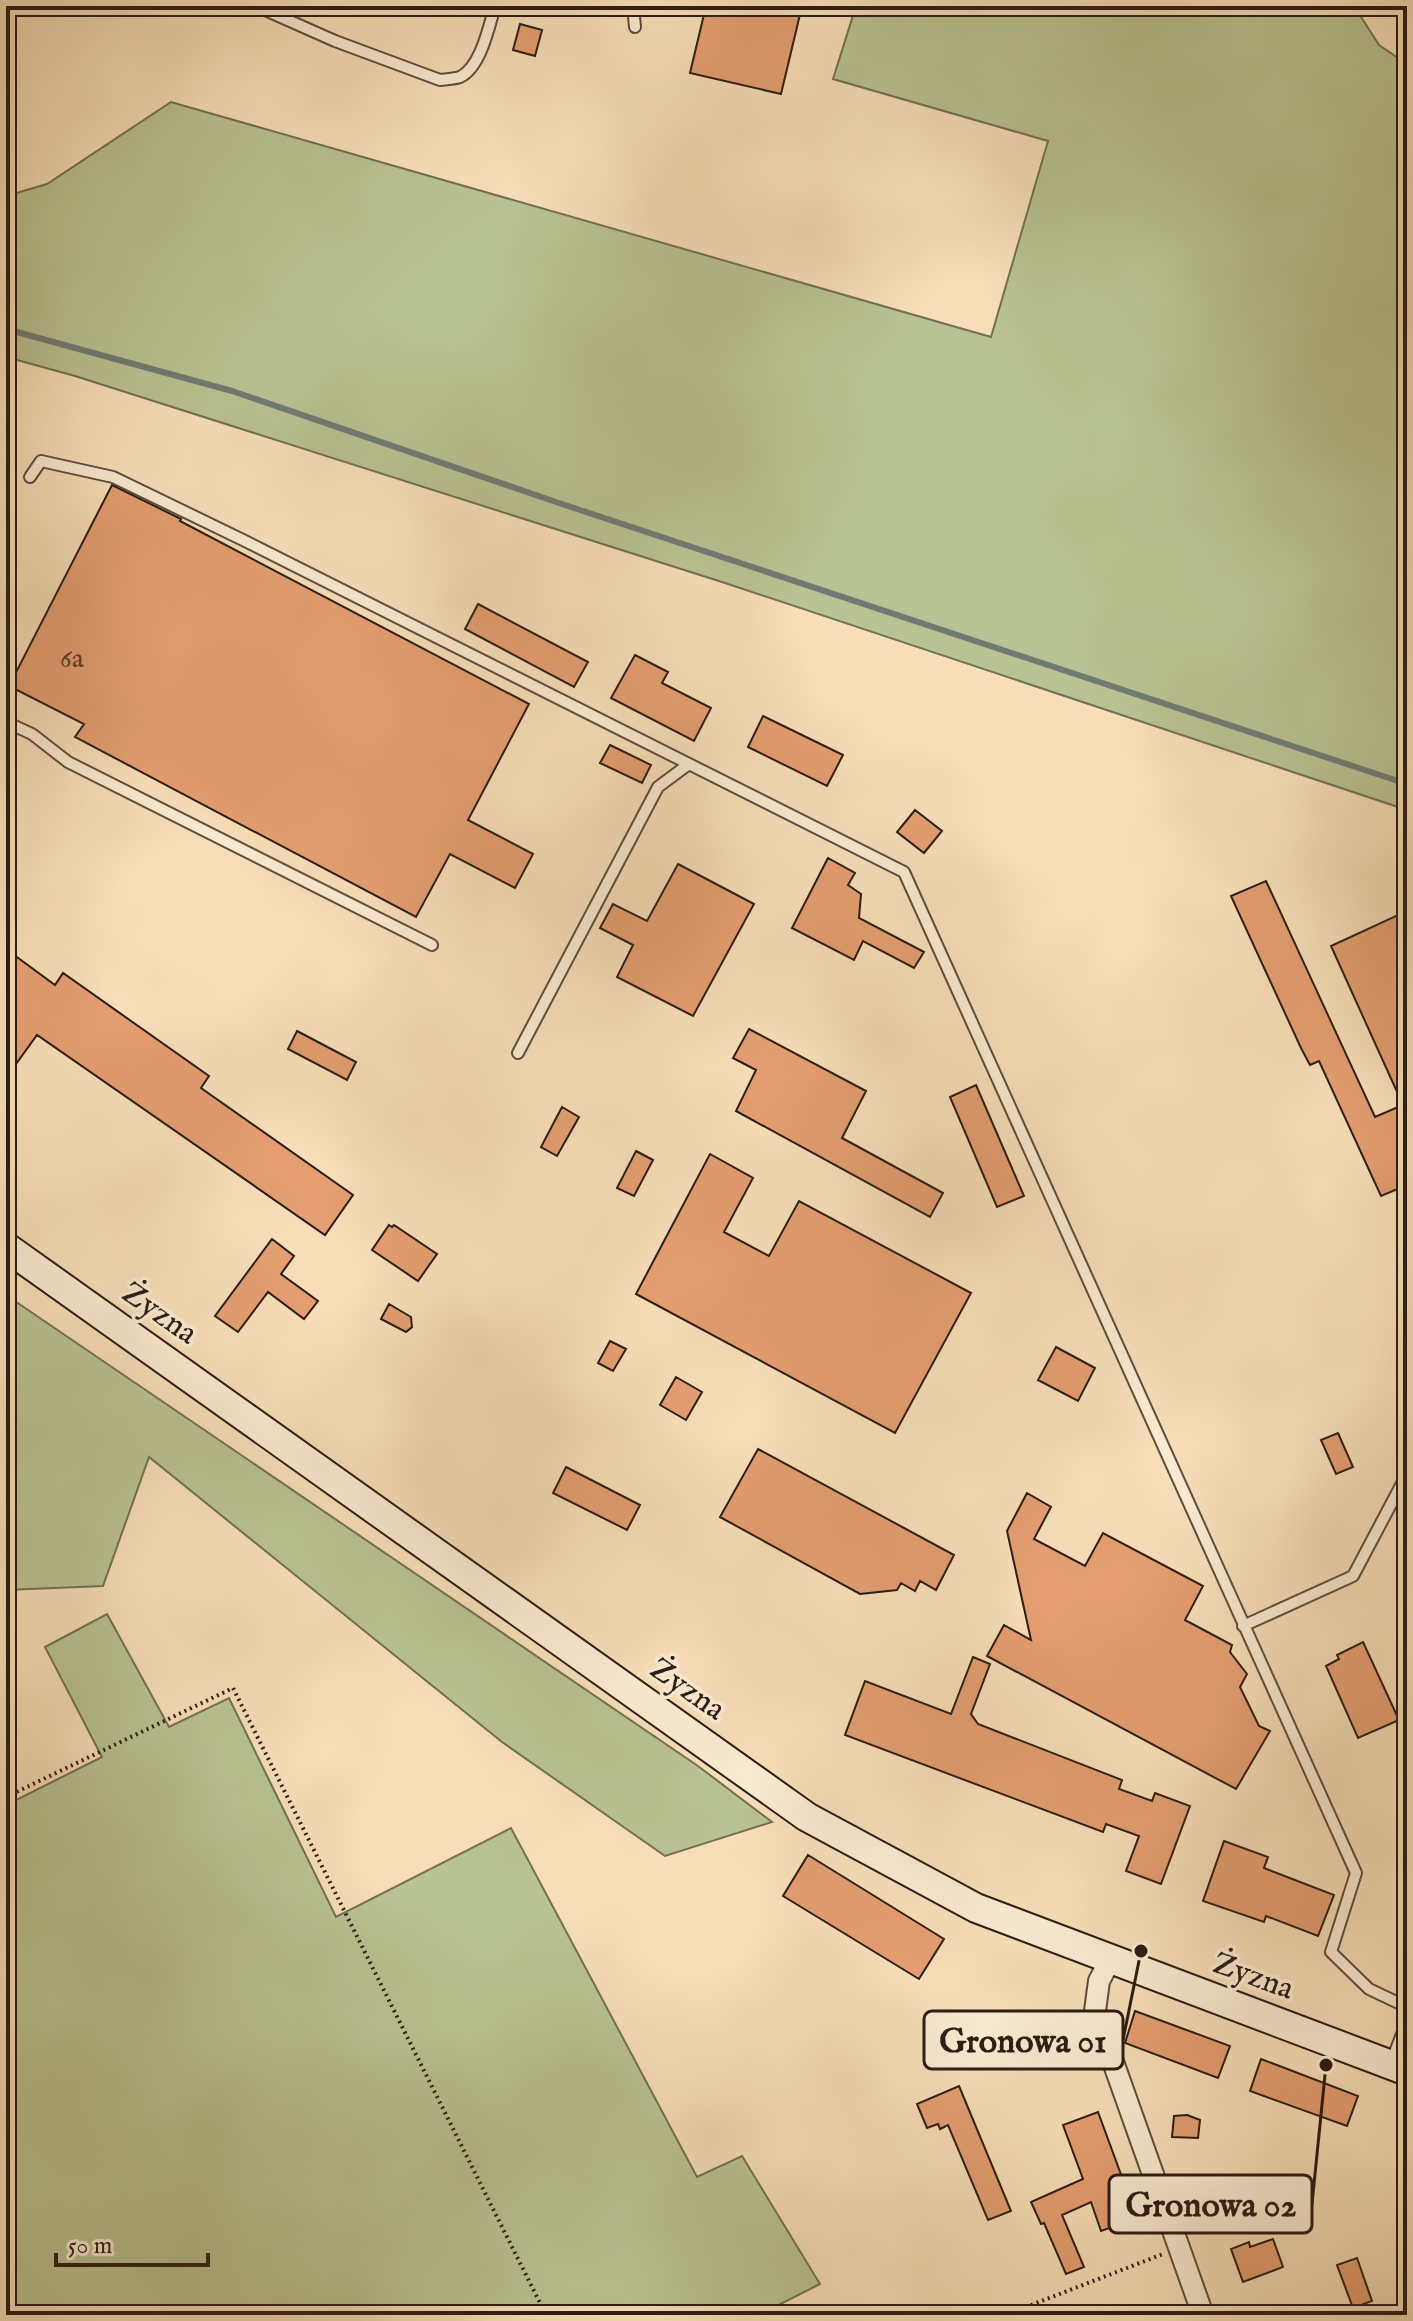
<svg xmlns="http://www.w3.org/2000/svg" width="1413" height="2321" font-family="'IM FELL English',serif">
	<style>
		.green { fill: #b9c292; stroke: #726f52; stroke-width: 2 }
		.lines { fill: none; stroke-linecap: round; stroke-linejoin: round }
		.stream { stroke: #717b75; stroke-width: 6 }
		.building { fill: #e49e71; stroke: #2b1c13; stroke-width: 2 }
		.lane-casing { stroke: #5e4c3c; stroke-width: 14 }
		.street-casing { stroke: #5e4c3c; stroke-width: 24 }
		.secondary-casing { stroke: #2b1c13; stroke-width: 32 }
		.path { stroke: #2b1c13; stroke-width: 4; stroke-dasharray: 2 4; stroke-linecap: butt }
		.lane { stroke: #faead1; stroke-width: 10 }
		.street { stroke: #faead1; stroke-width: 20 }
		.secondary { stroke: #faead1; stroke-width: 28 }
		.labels { text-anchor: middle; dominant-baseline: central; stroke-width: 7; stroke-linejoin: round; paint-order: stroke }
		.number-label { font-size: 28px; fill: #593c2a }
		.street-label { font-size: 32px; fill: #2b1c13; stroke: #faead1 }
		.leader { fill: none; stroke: #2b1c13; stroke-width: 3 }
		.callout-dot { fill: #2b1c13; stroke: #faead1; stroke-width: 3 }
		.callout { fill: #faead1; stroke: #2b1c13; stroke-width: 3 }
		.callout-label { font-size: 34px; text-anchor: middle; font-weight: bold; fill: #2b1c13 }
	</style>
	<rect width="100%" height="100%" fill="#f7deb8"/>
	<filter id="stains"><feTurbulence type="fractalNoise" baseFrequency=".0025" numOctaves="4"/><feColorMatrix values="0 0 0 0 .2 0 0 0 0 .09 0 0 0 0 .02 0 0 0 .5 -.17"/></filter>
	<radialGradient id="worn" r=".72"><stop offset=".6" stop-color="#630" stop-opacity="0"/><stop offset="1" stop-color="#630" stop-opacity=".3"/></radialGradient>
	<path class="green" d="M856,6H1354L1379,45L1407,64V810L722,582L75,376L6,357V196L47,184L171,102L991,337L1048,141L833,79Z
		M6,1295L698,1766L772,1822L665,1856L502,1742L149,1457L103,1586L6,1590Z
		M107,1614L169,1727L229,1698L336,1917L511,1828L697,2177L742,2156L820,2284L759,2315H6V1805L102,1757L45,1647Z"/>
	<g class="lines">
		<path class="stream" d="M6,329L232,391L559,503L1407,784"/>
	</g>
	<path class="building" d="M706,6H802L781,94L690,73Z
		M520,24L542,30L535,56L513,50Z
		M112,485L181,519L180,521L529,704L468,820L533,854L515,888L450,854L416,917L75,737L84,724L9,686Z
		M478,604L588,662L574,687L465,629Z
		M635,655L668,672L662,683L711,708L694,741L611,698Z
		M763,716L843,755L827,786L748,747Z
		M610,745L651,765L642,783L600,763Z
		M915,810L942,831L924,853L897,832Z
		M828,858L855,873L848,885L861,894L859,918L924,952L914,968L863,941L854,960L792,928Z
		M678,864L754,904L693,1016L617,977L633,945L600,928L613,904L647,921Z
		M1266,881L1375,1117L1403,1105L1331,946L1398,915L1407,935V1185L1381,1196L1319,1061L1310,1065L1301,1048L1231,896Z
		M6,949L55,985L63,973L209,1076L201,1088L353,1195L325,1235L37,1035L6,1078Z
		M749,1029L866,1091L842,1138L943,1193L930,1217L736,1111L756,1070L733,1058Z
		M297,1031L356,1062L347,1080L288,1049Z
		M976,1085L1024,1196L997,1207L950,1097Z
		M562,1107L579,1117L557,1156L541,1147Z
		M636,1151L653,1160L634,1196L617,1188Z
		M710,1154L753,1178L724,1232L769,1256L799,1201L971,1293L895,1433L636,1294Z
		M389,1225L392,1227L394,1225L437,1254L418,1281L372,1250Z
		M272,1239L294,1256L281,1274L318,1301L304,1319L268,1292L238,1332L215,1316Z
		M389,1304L411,1317L412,1327L406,1332L381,1319Z
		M610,1341L626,1349L613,1371L598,1363Z
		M1056,1347L1095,1368L1078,1401L1038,1380Z
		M676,1377L702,1392L686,1420L660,1405Z
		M1338,1433L1353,1467L1336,1474L1321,1440Z
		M758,1449L954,1555L936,1590L920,1581L915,1591L901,1583L897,1590L860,1594L720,1517Z
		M566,1467L640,1505L627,1530L553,1493Z
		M1027,1493L1051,1507L1034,1539L1085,1566L1103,1533L1203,1586L1185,1620L1232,1645L1230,1652L1247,1674L1240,1687L1259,1726L1270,1731L1236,1789L987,1656L1004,1625L1031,1640L1007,1531Z
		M1363,1642L1399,1720L1358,1738L1326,1666L1339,1659L1337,1655Z
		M973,1657L990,1664L971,1714L978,1724L1122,1780L1119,1789L1152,1801L1155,1793L1190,1806L1161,1884L1126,1871L1139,1836L1106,1824L1103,1832L845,1735L865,1681L951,1714Z
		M1224,1841L1268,1857L1264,1868L1334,1895L1318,1936L1266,1916L1264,1922L1203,1901Z
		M808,1855L944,1939L919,1979L783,1896Z
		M1135,2011L1230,2046L1218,2078L1125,2043Z
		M1261,2059L1358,2096L1347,2126L1250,2091Z
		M959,2086L1011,2211L988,2220L948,2125L940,2129L938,2124L927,2128L917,2104Z
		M1098,2112L1137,2218L1101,2231L1091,2202L1062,2215L1084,2267L1066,2274L1044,2223L1041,2224L1031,2202L1083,2179L1063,2125Z
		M1187,2115L1200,2120L1198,2138L1172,2137L1174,2116Z
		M1273,2239L1283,2267L1243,2282L1231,2249L1249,2242L1250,2247Z
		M1357,2258L1372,2301L1353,2308L1337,2265Z"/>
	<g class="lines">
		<defs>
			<path id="lane" d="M256,6L335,41L440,80C446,79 454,79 460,77C481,67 489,26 495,6
				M633,6L635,27
				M30,477L41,461L113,477L243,540L689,764
				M6,722L32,734L68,762L432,945
				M518,1053L658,787L689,764L904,872L1356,1873L1331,1952L1369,1989L1407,2007
				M1243,1626L1353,1576L1407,1474"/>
			<path id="street" d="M1110,1960L1099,1981L1095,2011L1203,2315
				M1395,2066L1407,2035"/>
			<path id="secondary" d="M6,1247L807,1817L976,1908L1407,2071"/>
		</defs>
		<use href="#lane" class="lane-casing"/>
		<use href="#street" class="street-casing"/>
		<use href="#secondary" class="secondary-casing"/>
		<path class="path" d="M6,1797L233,1688L546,2315
			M972,2315L1026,2307L1163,2254"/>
		<use href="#lane" class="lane"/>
		<use href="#street" class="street"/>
		<use href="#secondary" class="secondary"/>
	</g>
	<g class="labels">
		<g class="number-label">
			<text x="72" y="659">6a</text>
		</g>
		<g class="street-label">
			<text transform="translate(159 1314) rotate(35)">Żyzna</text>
			<text transform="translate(687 1690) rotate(35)">Żyzna</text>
			<text transform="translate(1253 1977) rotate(20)">Żyzna</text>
		</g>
	</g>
	<path class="leader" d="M1141 1951L1123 2040M1326 2065L1312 2204"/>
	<g class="callout-dot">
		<circle cx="1141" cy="1951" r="8"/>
		<circle cx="1326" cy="2065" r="8"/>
	</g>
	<g class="callout">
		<rect x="924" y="2011" width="199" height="58" rx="8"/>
		<rect x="1109" y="2175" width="203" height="58" rx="8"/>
	</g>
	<g class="callout-label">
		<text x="1023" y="2052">Gronowa 01</text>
		<text x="1211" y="2216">Gronowa 02</text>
	</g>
	<rect width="1413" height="2321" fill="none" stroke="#f7deb8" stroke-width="32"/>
	<rect x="8" y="8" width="1397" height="2305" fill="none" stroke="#2b1c13" stroke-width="4"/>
	<rect x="16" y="16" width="1381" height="2289" fill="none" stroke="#2b1c13" stroke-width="2"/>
	<path d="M56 2253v12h152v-12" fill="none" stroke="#2b1c13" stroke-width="4"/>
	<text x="68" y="2253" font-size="24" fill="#2b1c13" stroke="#faead1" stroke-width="6" paint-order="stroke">50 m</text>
	<rect width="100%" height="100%" filter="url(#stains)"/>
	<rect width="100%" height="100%" fill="url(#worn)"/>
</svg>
